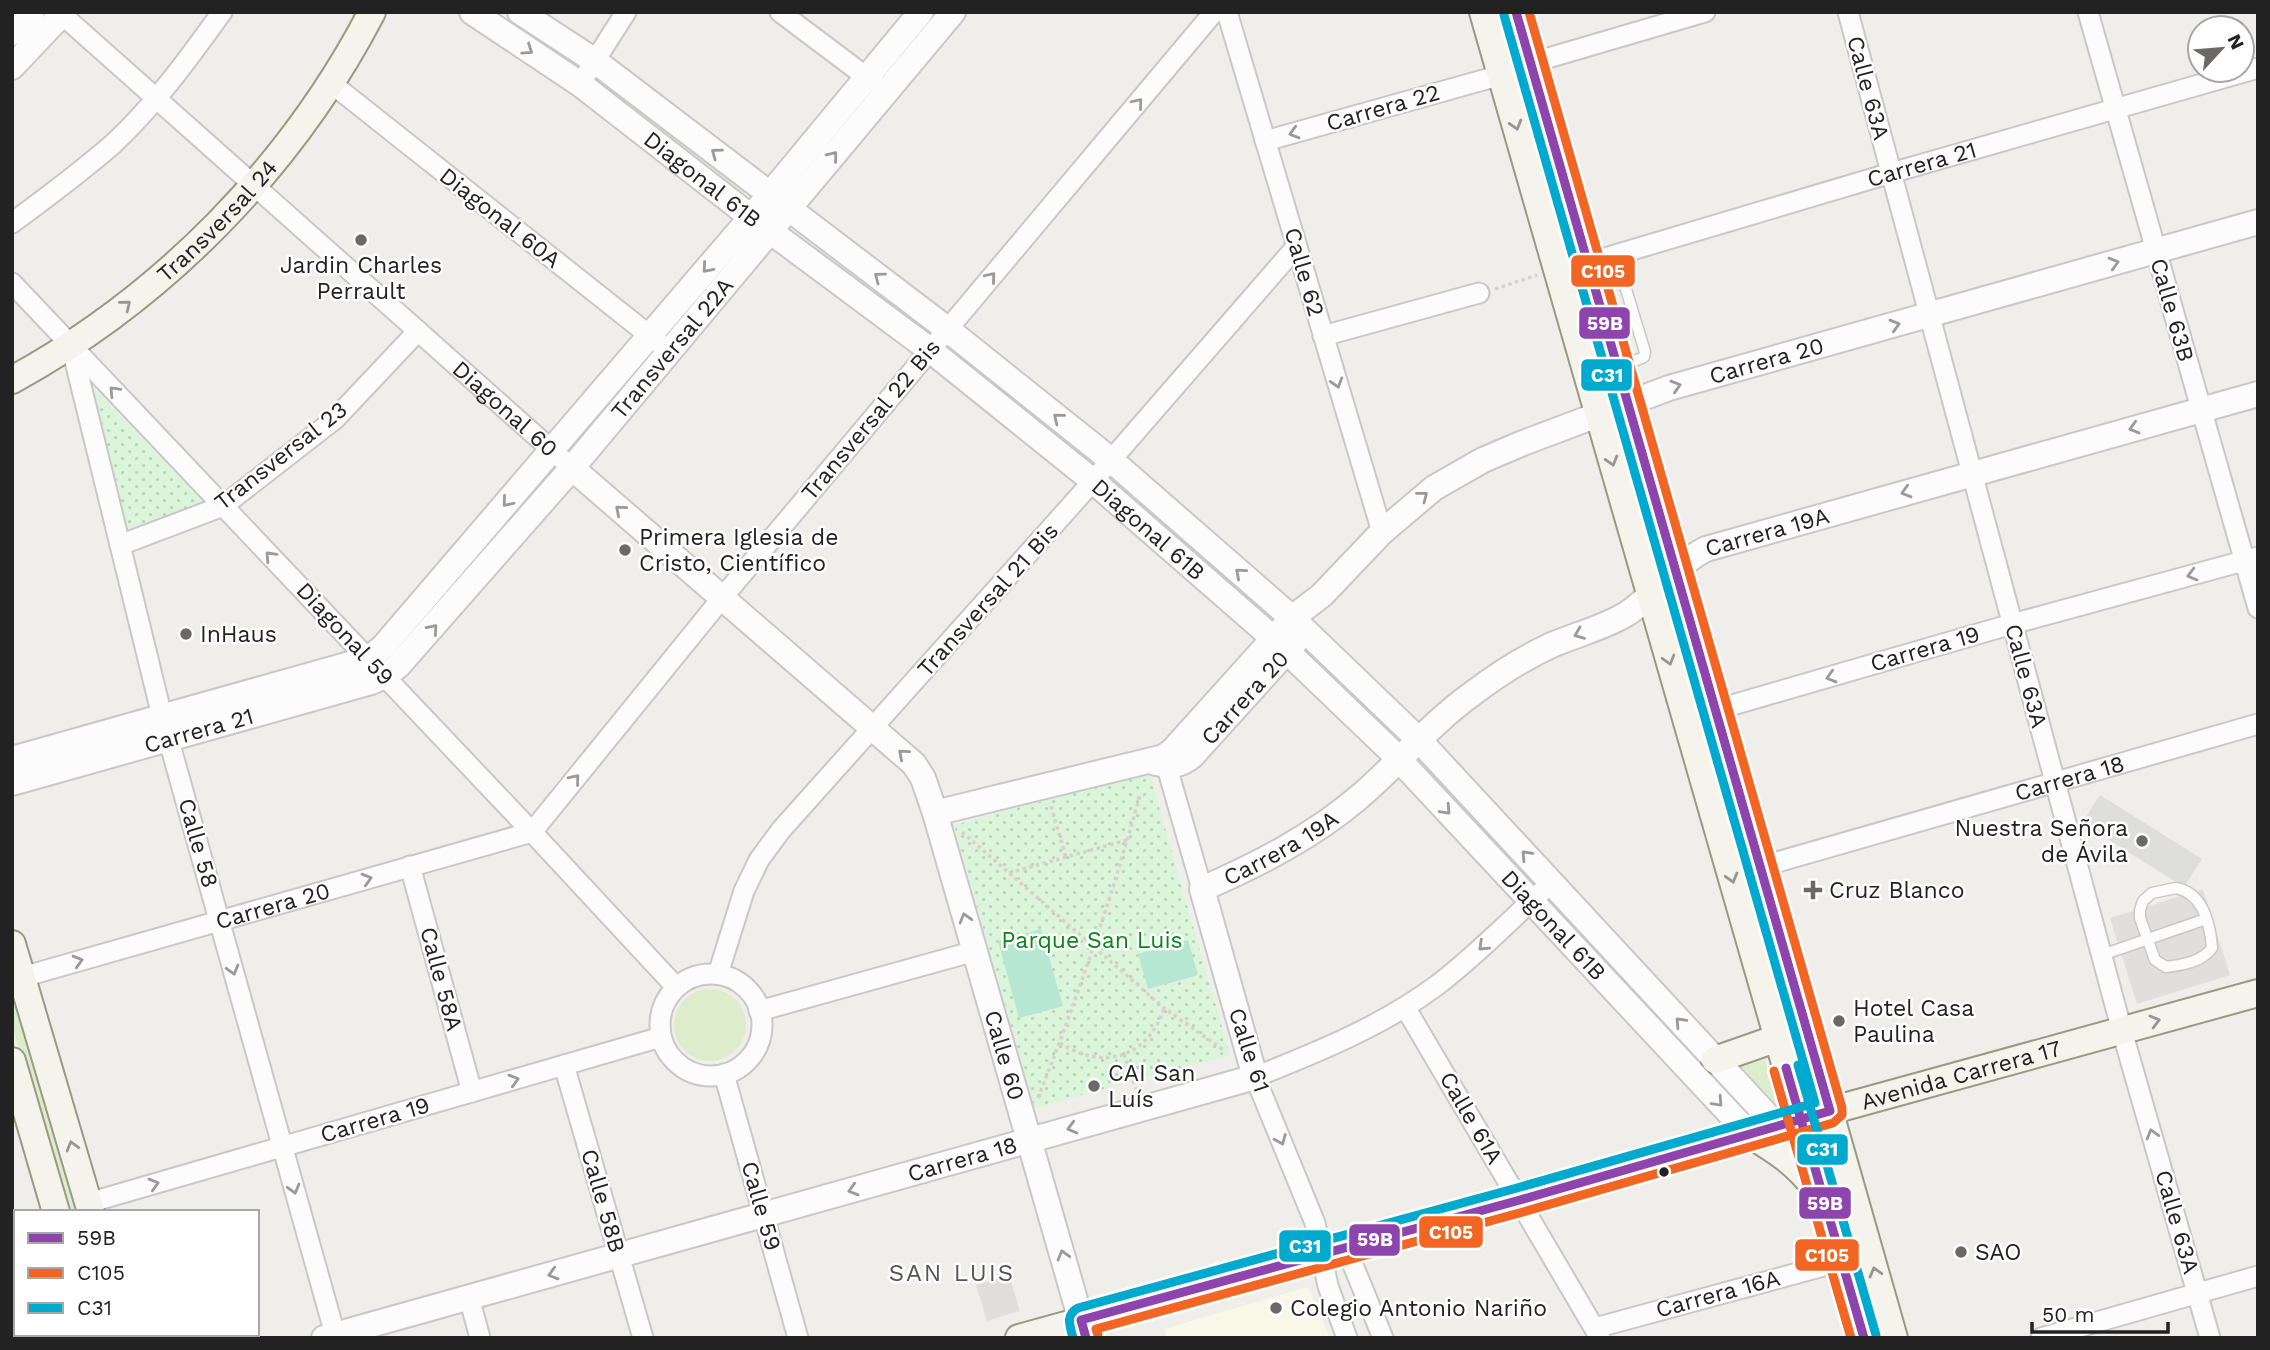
<svg xmlns="http://www.w3.org/2000/svg" width="2270" height="1350" font-family="'Work Sans',sans-serif">
	<style>
		.education { fill: #f8f7e8 }
		.religious { fill: #dededc }
		.grass { fill: #ddeccb }
		.park { fill: url(#park-dots) }
		.pitch { fill: #b7e6d2 }
		.parking { fill: #e0dfde }
		.lines { fill: none; stroke-linecap: round; stroke-linejoin: round }
		.service-casing { stroke: #c9c8c7; stroke-width: 13 }
		.minor-casing { stroke: #c9c8c7; stroke-width: 23 }
		.tertiary-casing { stroke: #c9c8c7; stroke-width: 28 }
		.secondary-casing { stroke: #999a82; stroke-width: 30 }
		.path { stroke: #dccecd; stroke-width: 3.5; stroke-dasharray: 3.5 3.5; stroke-linecap: butt }
		.service { stroke: #fdfcfc; stroke-width: 10 }
		.minor { stroke: #fdfcfc; stroke-width: 19 }
		.tertiary { stroke: #fdfcfc; stroke-width: 24 }
		.secondary { stroke: #f4f4ed; stroke-width: 26 }
		.bus-1-casing { stroke: #fff; stroke-width: 14 }
		.bus-2-casing { stroke: #fff; stroke-width: 14 }
		.bus-3-casing { stroke: #fff; stroke-width: 14 }
		.bus-1 { stroke: #8e44ad; stroke-width: 9 }
		.bus-2 { stroke: #f26522; stroke-width: 9 }
		.bus-3 { stroke: #00a9ce; stroke-width: 9 }
		.oneway { stroke: #9a9a9a }
		.oneway2 { stroke: #969692 }
		.poi-dot { fill: #6a6968; stroke: #fff; stroke-width: 2.5 }
		.bus-dot { fill: #222; stroke: #fff; stroke-width: 2.5 }
		.labels { text-anchor: middle; dominant-baseline: central; stroke-width: 5; stroke-linejoin: round; paint-order: stroke }
		.street-label { font-size: 23px; fill: #222; stroke: #fff }
		.poi-label { font-size: 23px; fill: #222; stroke: #fff; text-anchor: start }
		.park-label { font-size: 23px; fill: #0c8416; stroke: #fff }
		.neighbourhood-label { font-size: 24px; letter-spacing: 2px; fill: #555; stroke: #fff }
		.line-badge { stroke: #fff; stroke-width: 2.5 }
		.badge-label { font-size: 19px; text-anchor: middle; font-weight: bold; fill: #fff }
	</style>
	<defs>
		<pattern id="park-dots" width="8" height="8" patternUnits="userSpaceOnUse" patternTransform="scale(1.75)"><rect width="8" height="8" fill="#daf5da"/><path d="M2 2h.1M6 6h.1" fill="none" stroke="#bbd2bb" stroke-width="1.8" stroke-linecap="round"/></pattern>
	</defs>
	<rect width="100%" height="100%" fill="#f0eeeb"/>
	<path class="education" d="M1308,1287L1330,1338H1167L1164,1329Z"/>
	<path class="religious" d="M2100,795L2202,859L2184,887L2082,823Z"/>
	<path class="grass" d="M605,80L744,185L746,192H738L602,86V82Z
		M1117,476L1262,604L1263,612L1259,611L1114,483L1112,478Z
		M674 1025a36 36 0 1 1 72 0a36 36 0 1 1-72 0Z
		M18,1005L79,1212H67L12,1024V1007Z
		M1765,1060L1776,1101L1770,1103L1736,1068Z"/>
	<path class="park" d="M87,382L204,502L126,531Z
		M1149,772L1230,1055L1034,1108L954,825Z"/>
	<path class="pitch" d="M1041,929L1063,1006L1019,1018L998,941Z
		M1188,940L1198,975L1148,989L1138,954Z"/>
	<path class="parking" d="M2203,889L2230,975L2137,1004L2110,918Z
		M1009,1275L1020,1311L987,1321L976,1285Z"/>
	<g class="lines">
		<defs>
			<path id="service" d="M1594,285C1605,283 1616,279 1625,286L1645,352L1644,357L1618,368
				M2176,888C2203,893 2210,923 2212,948C2202,962 2182,965 2166,967L2155,960L2140,918V910L2143,901L2152,893Z
				M2102,955L2206,919"/>
			<g id="minor">
				<path id="s1" d="M59,12L572,468"/>
				<path d="M780,12L877,85"/>
				<path d="M1227,12L1382,532"/>
				<path d="M1848,12L2122,1031L2210,1338"/>
				<path d="M2088,12L2258,608"/>
				<path d="M1531,63L1705,12"/>
				<path d="M331,83L659,343"/>
				<path d="M580,84L626,12"/>
				<path d="M1265,141L1501,75"/>
				<path d="M12,223C46,198 81,172 113,144C155,105 189,58 222,12"/>
				<path id="s2" d="M1588,263L1891,173L2258,68"/>
				<path d="M12,283L532,832L676,987"/>
				<path d="M1323,336L1479,293"/>
				<path d="M71,345L162,716L336,1338"/>
				<path d="M120,545L223,506L335,419L418,331"/>
				<path d="M1715,710L2012,624L2258,557"/>
				<path d="M1164,757L1202,889"/>
				<path d="M532,832L722,598L1214,12"/>
				<path d="M410,866L472,1092"/>
				<path id="s3" d="M1760,867L2258,724"/>
				<path d="M718,974L744,891L759,860L781,830L1085,490L1296,247"/>
				<circle cx="711" cy="1025" r="51"/>
				<path id="s4" d="M12,980L532,832"/>
				<path d="M1405,1007L1600,1338"/>
				<path d="M759,1011L975,951"/>
				<path d="M564,1065L643,1338"/>
				<path d="M724,1074L798,1338"/>
				<path d="M88,1203L661,1037"/>
				<path d="M12,1222L16,1221"/>
				<path d="M1346,1248L1383,1338"/>
				<path d="M469,1297L480,1338"/>
				<path d="M1595,1328L1842,1261"/>
				<path d="M1347,1338L1328,1286L1315,1223L1255,1077C1318,1052 1382,1026 1436,986C1477,955 1513,917 1551,883"/>
				<path d="M2041,1338L2258,1276"/>
			</g>
			<g id="tertiary">
				<path id="s5" d="M472,12L580,84L751,217L930,350L1093,481L1273,638L1392,752L1749,1134"/>
				<path d="M520,12L595,61L947,329L1111,460L1292,618L1419,740L1777,1126"/>
				<path d="M12,33L32,12"/>
				<path d="M12,67L64,12"/>
				<path id="s6" d="M572,468L914,764L923,778L935,813L1086,1338"/>
				<path d="M12,759L357,662L368,659L383,647L747,222L921,12"/>
				<path id="s7" d="M1156,763C1171,766 1180,766 1192,756L1296,641"/>
				<path id="s8" d="M12,783L371,682L384,676L398,666L572,468L953,12"/>
				<path id="s9" d="M935,813L1164,757L1173,750L1292,618L1322,595L1382,532L1434,488L1483,460L1523,443L1669,388L2258,222"/>
				<path id="s10" d="M324,1338L1255,1077L1202,889C1257,865 1312,837 1358,798C1397,765 1430,724 1472,694C1497,675 1525,657 1554,644C1578,634 1606,627 1628,613C1656,594 1676,564 1706,549L2258,394"/>
			</g>
			<g id="secondary">
				<path d="M1483,12L1864,1338"/>
				<path d="M1516,12L1894,1338"/>
				<path id="s11" d="M12,380C164,297 292,166 372,12"/>
				<path d="M12,944L91,1212"/>
				<path d="M1715,1060L1778,1038"/>
				<path d="M12,1061L56,1212"/>
				<path d="M1749,1134C1776,1150 1799,1165 1817,1191"/>
				<path d="M92,1334L93,1338"/>
				<path d="M127,1334L128,1338"/>
				<path id="s12" d="M1019,1338L1520,1200L1844,1107L2258,993"/>
			</g>
		</defs>
		<use href="#service" class="service-casing"/>
		<use href="#minor" class="minor-casing"/>
		<use href="#tertiary" class="tertiary-casing"/>
		<use href="#secondary" class="secondary-casing"/>
		<path class="path" d="M1495,289L1537,275
			M1051,806L1066,858
			M962,832L1164,1008L1225,1051
			M1009,873L1127,840
			M1060,1043C1103,1071 1147,1058 1164,1009
			M1124,1054L1136,1089
			M1038,1098C1077,999 1112,897 1140,795"/>
		<use href="#service" class="service"/>
		<use href="#minor" class="minor"/>
		<use href="#tertiary" class="tertiary"/>
		<use href="#secondary" class="secondary"/>
		<defs>
			<path id="bus-1" d="M1786,1068L1864,1338
				M1086,1338L1081,1320L1520,1200L1830,1111L1516,12"/>
			<path id="bus-2" d="M1774,1071L1851,1338
				M1098,1335L1096,1329L1523,1212L1833,1123L1842,1115V1108L1529,12"/>
			<path id="bus-3" d="M1798,1065L1876,1335
				M1073,1338C1070,1326 1065,1315 1078,1308L1517,1188L1815,1103L1504,15"/>
		</defs>
		<use href="#bus-1" class="bus-1-casing"/>
		<use href="#bus-2" class="bus-2-casing"/>
		<use href="#bus-3" class="bus-3-casing"/>
		<use href="#bus-1" class="bus-1"/>
		<use href="#bus-2" class="bus-2"/>
		<use href="#bus-3" class="bus-3"/>
	</g>
	<defs><path id="oneway-chevron" d="M-2-3.5L2.5 0L-2 3.5" fill="none" stroke-width="1.6" stroke-linecap="round" stroke-linejoin="round" transform="scale(1.75)"/></defs>
	<g class="oneway">
		<use href="#oneway-chevron" transform="translate(528 50) rotate(34)"/>
		<use href="#oneway-chevron" transform="translate(1138 103) rotate(-50)"/>
		<use href="#oneway-chevron" transform="translate(1294 133) rotate(164)"/>
		<use href="#oneway-chevron" transform="translate(716 153) rotate(-143)"/>
		<use href="#oneway-chevron" transform="translate(833 156) rotate(-51)"/>
		<use href="#oneway-chevron" transform="translate(2114 263) rotate(-16)"/>
		<use href="#oneway-chevron" transform="translate(707 268) rotate(131)"/>
		<use href="#oneway-chevron" transform="translate(879 277) rotate(-143)"/>
		<use href="#oneway-chevron" transform="translate(991 277) rotate(-50)"/>
		<use href="#oneway-chevron" transform="translate(1895 325) rotate(-16)"/>
		<use href="#oneway-chevron" transform="translate(1337 383) rotate(73)"/>
		<use href="#oneway-chevron" transform="translate(1676 386) rotate(-17)"/>
		<use href="#oneway-chevron" transform="translate(114 391) rotate(-133)"/>
		<use href="#oneway-chevron" transform="translate(1058 418) rotate(-141)"/>
		<use href="#oneway-chevron" transform="translate(2134 428) rotate(164)"/>
		<use href="#oneway-chevron" transform="translate(1906 492) rotate(164)"/>
		<use href="#oneway-chevron" transform="translate(1423 496) rotate(-38)"/>
		<use href="#oneway-chevron" transform="translate(507 502) rotate(130)"/>
		<use href="#oneway-chevron" transform="translate(620 510) rotate(-139)"/>
		<use href="#oneway-chevron" transform="translate(270 556) rotate(-133)"/>
		<use href="#oneway-chevron" transform="translate(1240 573) rotate(-139)"/>
		<use href="#oneway-chevron" transform="translate(2192 575) rotate(165)"/>
		<use href="#oneway-chevron" transform="translate(433 629) rotate(-49)"/>
		<use href="#oneway-chevron" transform="translate(1579 634) rotate(158)"/>
		<use href="#oneway-chevron" transform="translate(1831 677) rotate(164)"/>
		<use href="#oneway-chevron" transform="translate(903 754) rotate(-139)"/>
		<use href="#oneway-chevron" transform="translate(575 779) rotate(-51)"/>
		<use href="#oneway-chevron" transform="translate(1446 810) rotate(47)"/>
		<use href="#oneway-chevron" transform="translate(1526 855) rotate(-133)"/>
		<use href="#oneway-chevron" transform="translate(367 879) rotate(-16)"/>
		<use href="#oneway-chevron" transform="translate(965 918) rotate(-106)"/>
		<use href="#oneway-chevron" transform="translate(1483 946) rotate(137)"/>
		<use href="#oneway-chevron" transform="translate(78 961) rotate(-16)"/>
		<use href="#oneway-chevron" transform="translate(233 970) rotate(74)"/>
		<use href="#oneway-chevron" transform="translate(1680 1022) rotate(-133)"/>
		<use href="#oneway-chevron" transform="translate(514 1080) rotate(-16)"/>
		<use href="#oneway-chevron" transform="translate(1718 1102) rotate(47)"/>
		<use href="#oneway-chevron" transform="translate(1072 1128) rotate(165)"/>
		<use href="#oneway-chevron" transform="translate(2152 1134) rotate(-106)"/>
		<use href="#oneway-chevron" transform="translate(1281 1140) rotate(67)"/>
		<use href="#oneway-chevron" transform="translate(154 1184) rotate(-16)"/>
		<use href="#oneway-chevron" transform="translate(294 1189) rotate(74)"/>
		<use href="#oneway-chevron" transform="translate(853 1190) rotate(164)"/>
		<use href="#oneway-chevron" transform="translate(1063 1255) rotate(-106)"/>
		<use href="#oneway-chevron" transform="translate(553 1274) rotate(164)"/>
	</g>
	<g class="oneway2">
		<use href="#oneway-chevron" transform="translate(1516 125) rotate(74)"/>
		<use href="#oneway-chevron" transform="translate(126 305) rotate(-39)"/>
		<use href="#oneway-chevron" transform="translate(1612 461) rotate(74)"/>
		<use href="#oneway-chevron" transform="translate(1669 660) rotate(74)"/>
		<use href="#oneway-chevron" transform="translate(1732 878) rotate(74)"/>
		<use href="#oneway-chevron" transform="translate(2155 1021) rotate(-15)"/>
		<use href="#oneway-chevron" transform="translate(72 1146) rotate(-106)"/>
		<use href="#oneway-chevron" transform="translate(1875 1272) rotate(-106)"/>
	</g>
	<g class="poi-dot">
		<circle cx="361" cy="240" r="7"/>
		<circle cx="625" cy="550" r="7"/>
		<circle cx="186" cy="634" r="7"/>
		<circle cx="2142" cy="841" r="7"/>
		<path d="M1809.5 879.5h7v7h7v7h-7v7h-7v-7h-7v-7h7z"/>
		<circle cx="1839" cy="1021" r="7"/>
		<circle cx="1094" cy="1086" r="7"/>
		<circle cx="1961" cy="1252" r="7"/>
		<circle cx="1276" cy="1308" r="7"/>
	</g>
	<circle class="bus-dot" cx="1664" cy="1172" r="6"/>
	<g class="labels">
		<g class="street-label">
			<text transform="translate(1868 88) rotate(75)">Calle 63A</text>
			<text transform="translate(1383 108) rotate(-16)">Carrera 22</text>
			<text stroke="none"><textPath href="#s2" startOffset="348">Carrera 21</textPath></text>
			<text stroke="none"><textPath href="#s5" startOffset="285">Diagonal 61B</textPath></text>
			<text transform="translate(500 218) rotate(38)">Diagonal 60A</text>
			<text stroke="none"><textPath href="#s11" startOffset="261">Transversal 24</textPath></text>
			<text transform="translate(1304 272) rotate(74)">Calle 62</text>
			<text transform="translate(2172 310) rotate(74)">Calle 63B</text>
			<text stroke="none"><textPath href="#s8" startOffset="824">Transversal 22A</textPath></text>
			<text stroke="none"><textPath href="#s9" startOffset="975">Carrera 20</textPath></text>
			<text stroke="none"><textPath href="#s1" startOffset="597">Diagonal 60</textPath></text>
			<text transform="translate(871 420) rotate(-50)">Transversal 22 Bis</text>
			<text transform="translate(281 456) rotate(-38)">Transversal 23</text>
			<text stroke="none"><textPath href="#s5" startOffset="852">Diagonal 61B</textPath></text>
			<text stroke="none"><textPath href="#s10" startOffset="1839">Carrera 19A</textPath></text>
			<text transform="translate(988 600) rotate(-48)">Transversal 21 Bis</text>
			<text transform="translate(345 634) rotate(47)">Diagonal 59</text>
			<text transform="translate(1925 649) rotate(-16)">Carrera 19</text>
			<text transform="translate(2026 676) rotate(75)">Calle 63A</text>
			<text stroke="none"><textPath href="#s7" startOffset="117">Carrera 20</textPath></text>
			<text stroke="none"><textPath href="#s8" startOffset="194">Carrera 21</textPath></text>
			<text stroke="none"><textPath href="#s3" startOffset="322">Carrera 18</textPath></text>
			<text transform="translate(198 843) rotate(74)">Calle 58</text>
			<text stroke="none"><textPath href="#s10" startOffset="1251">Carrera 19A</textPath></text>
			<text stroke="none"><textPath href="#s4" startOffset="271">Carrera 20</textPath></text>
			<text stroke="none"><textPath href="#s5" startOffset="1419">Diagonal 61B</textPath></text>
			<text transform="translate(441 979) rotate(75)">Calle 58A</text>
			<text transform="translate(1249 1050) rotate(72)">Calle 61</text>
			<text stroke="none"><textPath href="#s6" startOffset="758">Calle 60</textPath></text>
			<text stroke="none"><textPath href="#s12" startOffset="978">Avenida Carrera 17</textPath></text>
			<text transform="translate(1471 1118) rotate(60)">Calle 61A</text>
			<text transform="translate(375 1120) rotate(-16)">Carrera 19</text>
			<text stroke="none"><textPath href="#s10" startOffset="663">Carrera 18</textPath></text>
			<text transform="translate(603 1201) rotate(74)">Calle 58B</text>
			<text transform="translate(761 1206) rotate(74)">Calle 59</text>
			<text transform="translate(2177 1222) rotate(74)">Calle 63A</text>
			<text transform="translate(1718 1294) rotate(-15)">Carrera 16A</text>
		</g>
		<g class="poi-label">
			<text x="361" y="265" text-anchor="middle">Jardin Charles<tspan x="361" dy="26">Perrault</tspan></text>
			<text x="639" y="537">Primera Iglesia de<tspan x="639" dy="26">Cristo, Científico</tspan></text>
			<text x="200" y="634">InHaus</text>
			<text x="2128" y="828" text-anchor="end">Nuestra Señora<tspan x="2128" dy="26">de Ávila</tspan></text>
			<text x="1829" y="890">Cruz Blanco</text>
			<text x="1853" y="1008">Hotel Casa<tspan x="1853" dy="26">Paulina</tspan></text>
			<text x="1108" y="1073">CAI San<tspan x="1108" dy="26">Luís</tspan></text>
			<text x="1975" y="1252">SAO</text>
			<text x="1290" y="1308">Colegio Antonio Nariño</text>
		</g>
		<g class="park-label">
			<text x="1092" y="940">Parque San Luis</text>
		</g>
		<g class="neighbourhood-label">
			<text x="952" y="1273">SAN LUIS</text>
		</g>
	</g>
	<g class="line-badge">
		<rect x="1570" y="254" width="66" height="34" rx="7" fill="#f26522"/>
		<rect x="1578" y="306" width="53" height="34" rx="7" fill="#8e44ad"/>
		<rect x="1580" y="358" width="53" height="34" rx="7" fill="#00a9ce"/>
		<rect x="1796" y="1133" width="53" height="33" rx="7" fill="#00a9ce"/>
		<rect x="1798" y="1186" width="54" height="34" rx="7" fill="#8e44ad"/>
		<rect x="1418" y="1215" width="66" height="34" rx="7" fill="#f26522"/>
		<rect x="1348" y="1223" width="53" height="34" rx="7" fill="#8e44ad"/>
		<rect x="1278" y="1229" width="54" height="34" rx="7" fill="#00a9ce"/>
		<rect x="1794" y="1238" width="66" height="34" rx="7" fill="#f26522"/>
	</g>
	<g class="badge-label">
		<text x="1603" y="278">C105</text>
		<text x="1605" y="330">59B</text>
		<text x="1607" y="382">C31</text>
		<text x="1822" y="1156">C31</text>
		<text x="1825" y="1210">59B</text>
		<text x="1451" y="1239">C105</text>
		<text x="1375" y="1246">59B</text>
		<text x="1305" y="1253">C31</text>
		<text x="1827" y="1262">C105</text>
	</g>
	<rect width="2270" height="1350" fill="none" stroke="#222222" stroke-width="28"/>
	<rect x="14" y="1210" width="245" height="126" fill="#ffffff" stroke="#a7a7a7" stroke-width="2"/>
	<rect x="28" y="1233" width="35" height="10" fill="#8e44ad" stroke="#a7a7a7" stroke-width="2"/>
	<text x="77" y="1245" font-size="21" fill="#222222">59B</text>
	<rect x="28" y="1268" width="35" height="10" fill="#f26522" stroke="#a7a7a7" stroke-width="2"/>
	<text x="77" y="1280" font-size="21" fill="#222222">C105</text>
	<rect x="28" y="1303" width="35" height="10" fill="#00a9ce" stroke="#a7a7a7" stroke-width="2"/>
	<text x="77" y="1315" font-size="21" fill="#222222">C31</text>
	<g transform="translate(2221 49) rotate(64)"><circle r="33" fill="#ffffff" stroke="#a7a7a7" stroke-width="2"/>
	<path d="M0-5L12 26L0 18L-12 26Z" fill="#6a6968"/>
	<text y="-10" font-size="19" font-weight="bold" text-anchor="middle" fill="#222222">N</text>
	</g>
	<path d="M2032 1322v10h136v-10" fill="none" stroke="#222222" stroke-width="3.5"/>
	<text x="2042" y="1322" font-size="21" fill="#222222" stroke="#ffffff" stroke-width="5" paint-order="stroke">50 m</text>
</svg>
